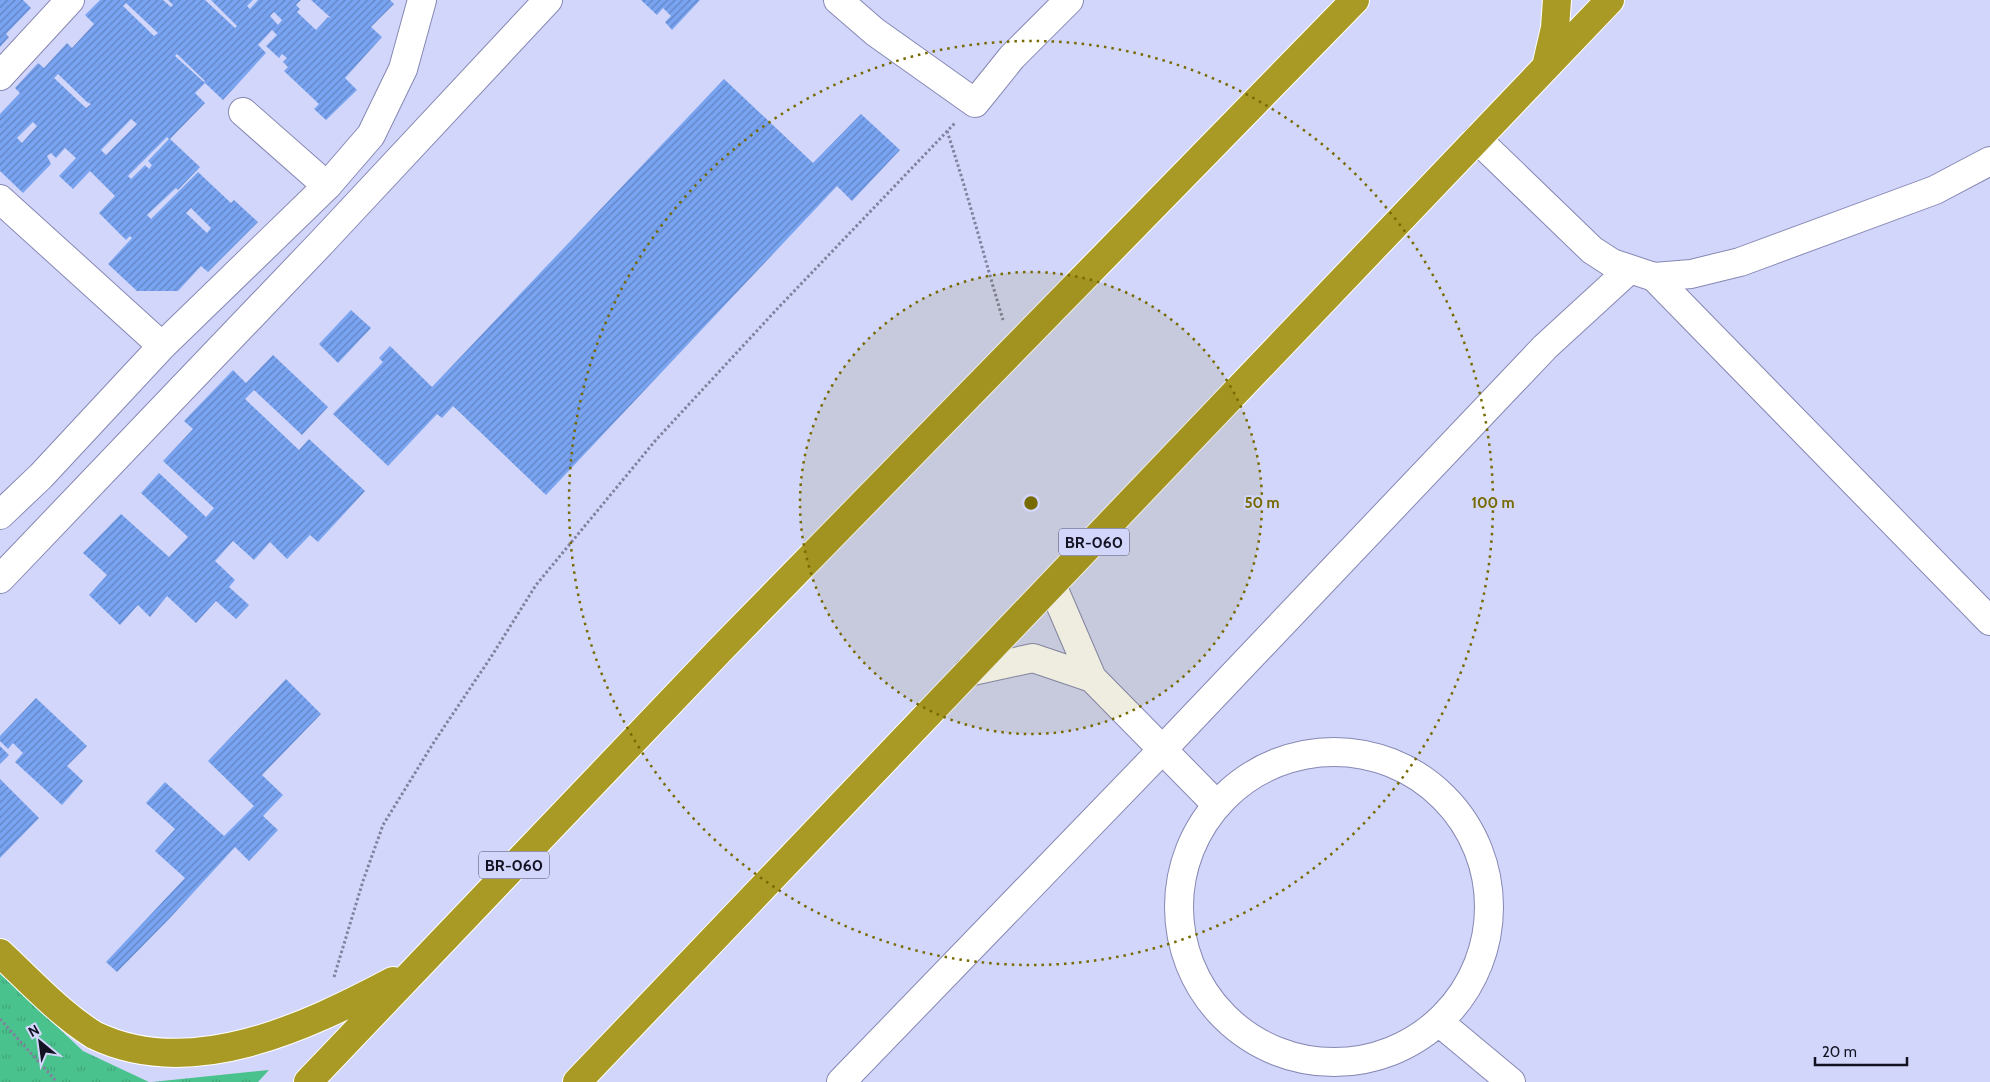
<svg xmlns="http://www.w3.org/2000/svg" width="1990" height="1082" font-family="Cabin,sans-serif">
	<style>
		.grass { fill: url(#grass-tufts) }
		.building { fill: url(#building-hatch); fill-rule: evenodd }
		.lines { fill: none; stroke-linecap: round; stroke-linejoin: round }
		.minor-casing { stroke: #8688b3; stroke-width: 30 }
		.highway-casing { stroke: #fff; stroke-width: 30 }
		.path { stroke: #80829e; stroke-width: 3; stroke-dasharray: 2.5 2.5; stroke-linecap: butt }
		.minor { stroke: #fff; stroke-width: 28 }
		.highway { stroke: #a99925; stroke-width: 28 }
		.ring { fill: none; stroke: #766a01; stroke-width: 2.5; stroke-dasharray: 2.5 5 }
		.labels { text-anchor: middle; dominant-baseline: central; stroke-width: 4; stroke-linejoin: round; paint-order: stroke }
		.shield { fill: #d3d6fb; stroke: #4c4d63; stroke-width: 1 }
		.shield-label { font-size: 16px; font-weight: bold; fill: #121222 }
		.centre { fill: #766a01; stroke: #d3d6fb; stroke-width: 2.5 }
		.ring-label { font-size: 15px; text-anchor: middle; font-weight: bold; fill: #766a01; stroke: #d3d6fb; stroke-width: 4; stroke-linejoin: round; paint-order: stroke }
	</style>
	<defs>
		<pattern id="grass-tufts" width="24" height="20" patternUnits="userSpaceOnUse" patternTransform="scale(1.25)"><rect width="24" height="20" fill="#4ac28d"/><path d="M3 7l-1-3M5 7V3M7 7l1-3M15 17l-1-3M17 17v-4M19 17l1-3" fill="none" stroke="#40a679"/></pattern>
		<pattern id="building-hatch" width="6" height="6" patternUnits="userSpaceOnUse" patternTransform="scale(1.25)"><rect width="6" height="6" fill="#79a4f1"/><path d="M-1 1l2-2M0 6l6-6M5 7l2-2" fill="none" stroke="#6284c3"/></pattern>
	</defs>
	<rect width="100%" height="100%" fill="#d3d6fb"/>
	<path class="grass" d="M0,973L83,1051L149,1082H0Z
		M269,1070L258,1082H152Z"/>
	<path class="building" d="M0,0H23L31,8L6,34L9,37L0,47Z
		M100,0H163L171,7L173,5L168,0H205L235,28L237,26L211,0H253L247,6L250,9L258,0H301L296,5L300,9L297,12L316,30L328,17L331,18L311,0H390L394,4L371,27L382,37L345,78L357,90L326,120L314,109L319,104L284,71L288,67L283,62L287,58L282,54L279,58L266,46L277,35L272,30L258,45L266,53L223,100L204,82L205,81L177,54L175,56L205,83L195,93L205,103L170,139L200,167L178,190L176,188L147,215L151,219L198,172L231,203L234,200L258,222L208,272L201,266L178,291H137L108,264L132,238L130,236L126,240L99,213L115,196L90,171L73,189L59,176L76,158L65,148L56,158L51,153L47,156L51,164L23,193L0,171V114L20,93L15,88L38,63L44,68L67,43L72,48L94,24L85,15ZM126,3L158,33L154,36L123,6ZM274,12L282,20L278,25L270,16ZM58,74L87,102L91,104L86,108L54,78ZM131,119L137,124L106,155L101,150ZM33,122L37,126L22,143L17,138ZM167,137L169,139L148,161L152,165L149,169L145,165L131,179L128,176ZM191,208L211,228L207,233L186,213Z
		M641,0H700L672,30L665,22L671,16L663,8L657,15Z
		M724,79L813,163L861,114L900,150L852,201L837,186L546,495L453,406L442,418L437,414L388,466L333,414L383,362L379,358L390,346L432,387Z
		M351,310L371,328L338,363L319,344Z
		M273,355L328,407L302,435L254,390L245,399L299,450L309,439L365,491L318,542L310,535L287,559L270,542L254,560L233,541L215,561L235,580L229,587L249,605L236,619L216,601L196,623L167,596L150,617L138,605L120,625L89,595L107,575L83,553L121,514L169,557L188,537L141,493L159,473L206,517L214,508L163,461L193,429L184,421L233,370L246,383Z
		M286,679L321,714L262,775L283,795L263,816L278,830L249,861L235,847L170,918L117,972L106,962L185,878L155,851L175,829L146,803L165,782L224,836L254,806L208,761Z
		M36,698L87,746L67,766L83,781L62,805L15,762L23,753L13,743L8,749L0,741V736Z
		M0,746L9,755L0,764Z
		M0,779L39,818L0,858Z"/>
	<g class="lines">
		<defs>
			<path id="minor" d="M838,0L875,32L975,103L1012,57L1069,0
				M0,76L70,0
				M243,112L327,186
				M1477,139L1592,250L1612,263L1654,277L1691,274L1740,262L1935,190L1990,161
				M0,199L162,346
				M1654,277L1990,621
				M0,515L41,476L162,346L327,186L371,135L403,69L422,0
				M0,579L322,242L548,0
				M1052,585L1092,678L1216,804
				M968,672L1033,658L1092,678
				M1179 907a155 155 0 1 1 310 0a155 155 0 1 1-310 0Z
				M1439,1022L1511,1082
				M841,1082L1163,749L1545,347L1629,270"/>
			<path id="highway" d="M1546,67L1555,28L1557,0
				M0,953C30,981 59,1013 94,1035C191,1082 306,1027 393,981
				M308,1082L721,649L1355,0
				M577,1082L1610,0"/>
		</defs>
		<use href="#minor" class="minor-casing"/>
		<use href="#highway" class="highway-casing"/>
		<path class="path" d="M947,131C968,194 984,257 1003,320
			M334,977L363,881L383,825L434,742L491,657L536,585L655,441L778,308L955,123
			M0,1019L57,1082"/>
		<use href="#minor" class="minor"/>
		<use href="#highway" class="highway"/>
	</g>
	<circle cx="1031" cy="503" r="231" fill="#766a01" fill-opacity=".12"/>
	<g class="ring">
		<circle cx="1031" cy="503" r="231"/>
		<circle cx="1031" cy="503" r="462"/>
	</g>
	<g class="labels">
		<g class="shield">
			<rect x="1059" y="528.5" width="70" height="27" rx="4"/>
			<rect x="479" y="851.5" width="70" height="27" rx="4"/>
		</g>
		<g class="shield-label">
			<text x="1094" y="542">BR-060</text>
			<text x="514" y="865">BR-060</text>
		</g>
	</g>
	<circle cx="1031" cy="503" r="8" class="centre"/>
	<g class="ring-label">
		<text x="1262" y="508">50 m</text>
		<text x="1493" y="508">100 m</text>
	</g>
	<g transform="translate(40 1042) rotate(331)" stroke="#d3d6fb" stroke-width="4" paint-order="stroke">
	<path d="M0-4L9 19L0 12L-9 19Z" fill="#121222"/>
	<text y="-8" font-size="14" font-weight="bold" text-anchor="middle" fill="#121222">N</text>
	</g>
	<path d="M1815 1057v8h92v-8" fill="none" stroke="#121222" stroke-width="2.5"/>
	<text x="1822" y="1057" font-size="15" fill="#121222" stroke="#d3d6fb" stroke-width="4" paint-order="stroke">20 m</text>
</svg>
